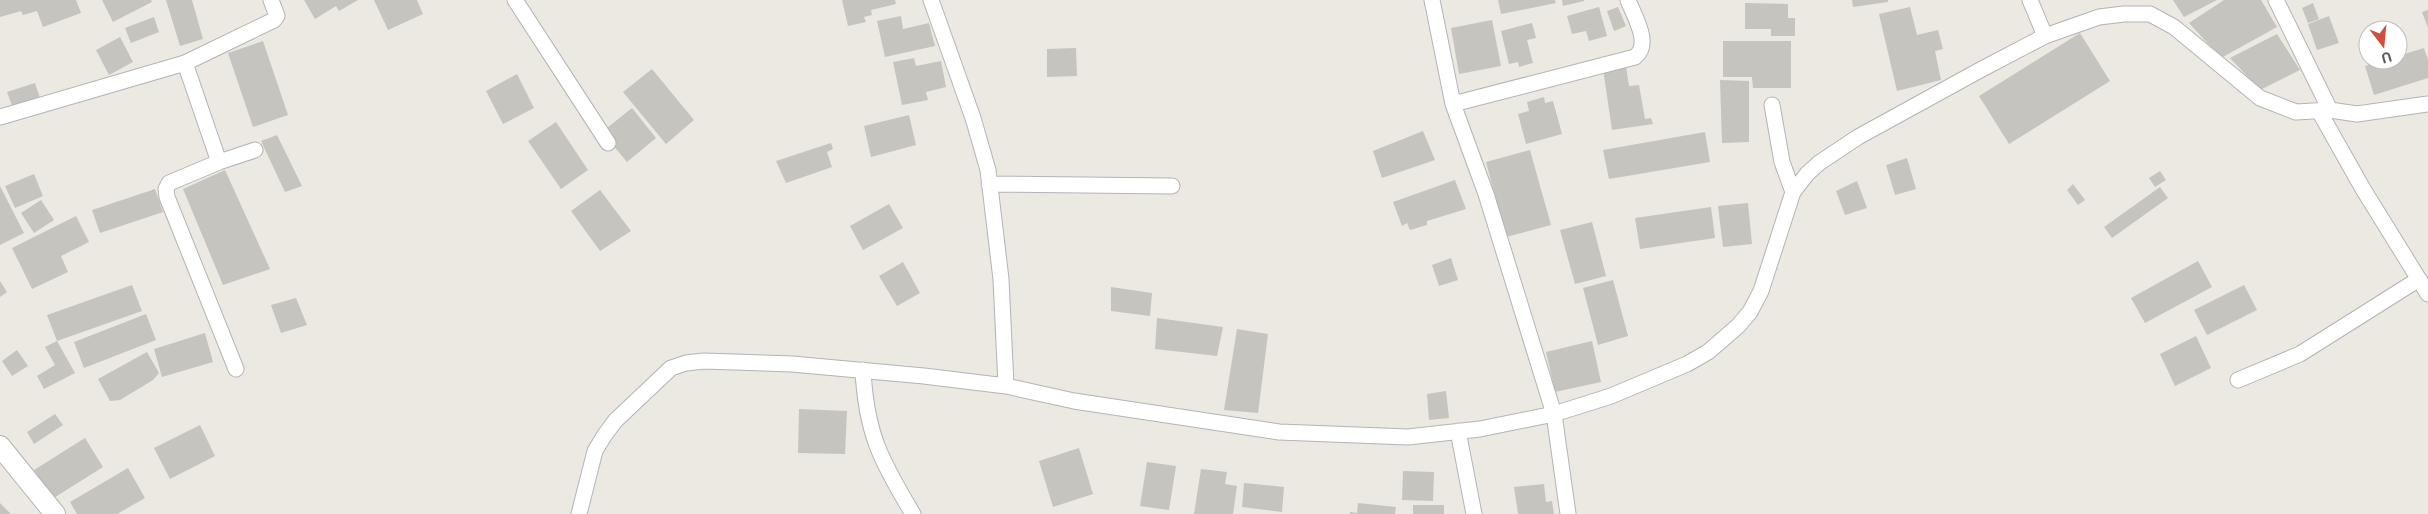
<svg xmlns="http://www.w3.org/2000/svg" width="2428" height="514" font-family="'Open Sans',sans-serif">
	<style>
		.building { fill: #c6c4be }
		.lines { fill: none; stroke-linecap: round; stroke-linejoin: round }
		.minor-casing { stroke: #b2b4b7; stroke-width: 17 }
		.tertiary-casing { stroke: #b2b4b7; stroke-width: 22 }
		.minor { stroke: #fff; stroke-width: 15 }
		.tertiary { stroke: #fff; stroke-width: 20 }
	</style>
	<rect width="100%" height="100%" fill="#ebe9e1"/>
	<path class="building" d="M0,0H76L81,13L43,27L37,11L23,15L21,11L0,17Z
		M102,0H151L152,2L113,22Z
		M166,0H192L203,39L180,46Z
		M304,0H358L339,11L336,6L315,19Z
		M374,0H417L423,14L388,30Z
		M842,0H895L896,4L871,10L872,15L864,17L866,22L848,26Z
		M1498,0H1555L1556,3L1501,14Z
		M1562,0H1584V1L1563,6Z
		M1852,0H1888V2L1853,7Z
		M2173,0H2217L2184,17Z
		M2224,0H2261L2277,27L2221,58L2189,23Z
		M1745,3L1788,4V18H1795V36H1771V29H1745Z
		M2313,3L2319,19L2308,23L2302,8Z
		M1599,7L1607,36L1589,41L1586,31L1572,34L1567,16Z
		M1618,7L1626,26L1614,31L1607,11Z
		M1910,7L1917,35L1938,30L1943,49L1935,51L1941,80L1897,91L1879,14Z
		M2428,10V28L2422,12Z
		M901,16L903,29L929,23L935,46L885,57L877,21Z
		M2329,16L2339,43L2317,50L2308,24Z
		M154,17L159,32L131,43L125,28Z
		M1492,20L1501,66L1459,74L1451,28Z
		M1532,23L1536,38L1527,40L1533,63L1519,67L1518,62L1509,64L1501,31Z
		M2080,33L2110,81L2009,144L1979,96Z
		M2277,34L2300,70L2260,90L2230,58Z
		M120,37L133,62L109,75L96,50Z
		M263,41L288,115L253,127L228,53Z
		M1723,41H1791V88H1753L1752,77H1723Z
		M1076,48L1077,76L1047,77V49Z
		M2424,48L2428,60V78L2374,95L2365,66L2386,60H2398V56Z
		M914,58L916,66L941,61L946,87L926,92L928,100L902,105L893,62Z
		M1626,66L1629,86L1639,85L1645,119L1651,118L1653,124L1612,130L1603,69Z
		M652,69L694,120L666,144L623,92Z
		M517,74L534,108L503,124L486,91Z
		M1720,80L1749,81V142L1722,143Z
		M35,83L41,101L14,111L7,92Z
		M1544,97L1545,103L1553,101L1562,134L1526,144L1518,114L1529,111L1527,102Z
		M632,108L656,138L627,162L602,132Z
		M909,115L916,145L871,157L864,126Z
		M556,122L588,170L561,189L528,141Z
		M1423,131L1435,160L1382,178L1373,151Z
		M1705,132L1710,162L1609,179L1603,150Z
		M277,135L302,186L285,192L261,141Z
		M831,143L833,149L827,152L832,167L786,183L776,161Z
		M1530,150L1551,225L1506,237L1486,162Z
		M1907,158L1916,189L1895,195L1886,165Z
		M225,170L270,269L223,285L183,189Z
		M2160,171L2166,180L2155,187L2149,178Z
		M34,174L43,196L15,208L5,186Z
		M1455,180L1466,209L1427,221V225L1410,230L1407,223L1402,226L1393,202Z
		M1857,181L1867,208L1845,215L1836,191Z
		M2073,184L2085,200L2078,205L2067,190Z
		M0,186L24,233L0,245Z
		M2160,187L2168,198L2112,238L2104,227Z
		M155,189L163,212L100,233L92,210Z
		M600,190L631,231L600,251L571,211Z
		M41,200L54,220L34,233L21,213Z
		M1748,203L1752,244L1723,247L1718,206Z
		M889,204L903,228L863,250L850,226Z
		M1711,207L1715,238L1640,249L1635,218Z
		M76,216L89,242L61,256L68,272L32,289L12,248Z
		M1592,222L1606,276L1575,284L1560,230Z
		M1451,258L1458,280L1439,286L1432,265Z
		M2198,261L2212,287L2145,323L2131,298Z
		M903,262L920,293L897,306L879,276Z
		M1613,280L1628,336L1598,345L1583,288Z
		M0,281L7,292L0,297Z
		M132,285L142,311L57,341L75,373L44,389L37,376L55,365L45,347L57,341L47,315Z
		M2244,285L2257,310L2207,335L2194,310Z
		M1111,287L1152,293L1150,316L1111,311Z
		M296,298L307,325L281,333L271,305Z
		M146,314L156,340L84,368L74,342Z
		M1157,318L1223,327L1217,356L1155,349Z
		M1237,329L1268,334L1258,413L1224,410Z
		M205,333L213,362L162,377L154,349Z
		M2196,336L2211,368L2175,386L2160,354Z
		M1592,341L1601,382L1555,392L1546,352Z
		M17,350L28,366L12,376L2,361Z
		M147,352L159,373L153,380L120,400L110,401L98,379Z
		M1446,391L1449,418L1429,420L1427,394Z
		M799,409L847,411L845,454L798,453Z
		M55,414L63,425L34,444L27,432Z
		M200,425L215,456L170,479L154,448Z
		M85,438L103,467L52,499L34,470Z
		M1079,448L1093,494L1053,507L1039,461Z
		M1147,462L1176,466L1169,510L1140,506Z
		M128,468L145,498L117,514H77L70,502Z
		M1201,469L1227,472L1225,484L1237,486L1233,514H1194Z
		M1403,471L1434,472L1433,501L1402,500Z
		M1244,483L1284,487L1282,512L1242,507Z
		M1544,484L1546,502L1552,501L1554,514H1518L1514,487Z
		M0,503L11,514H0Z
		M1358,503L1396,507L1395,514H1350V512L1357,513Z
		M1413,505H1444V514H1413Z"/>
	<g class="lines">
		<defs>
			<path id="minor" d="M515,0L608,143
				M931,0L973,118L988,170L1001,279L1006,386
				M1432,0L1453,104L1486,194L1554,414L1568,514
				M2030,0L2045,36
				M2276,0L2330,110L2357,114L2428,104
				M185,63L219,162L169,183L166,189L167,197L236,369
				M1453,104L1635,57C1652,44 1634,16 1628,0
				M1772,105L1782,162L1793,192
				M2319,111L2363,189L2428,294
				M0,117L185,63L274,20L277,16L271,0
				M219,162L255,150
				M989,184L1172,186
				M863,370C866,433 881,461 913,514
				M2238,380L2300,354L2419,279
				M1458,431L1474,514
				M579,514L595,451L604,436L615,421L671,368L686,363L704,361L792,364L924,376L1006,386L1074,401L1279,432L1408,437L1480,429L1554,414L1611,396L1687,364L1708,352L1738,326L1750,312L1761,291L1793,192L1807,174L1819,163L1858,137L1982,69L2045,36L2099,17L2124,14H2150L2174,27L2260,98L2296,112L2330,110"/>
			<path id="tertiary" d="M0,446L55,514"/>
		</defs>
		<use href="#minor" class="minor-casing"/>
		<use href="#tertiary" class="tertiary-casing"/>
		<use href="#minor" class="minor"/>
		<use href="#tertiary" class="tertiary"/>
	</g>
	<g transform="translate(2383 45) rotate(164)"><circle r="24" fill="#ffffff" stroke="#bdbebf"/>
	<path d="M0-4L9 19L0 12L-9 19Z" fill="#d44c3f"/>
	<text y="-8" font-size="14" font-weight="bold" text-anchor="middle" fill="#5a5d60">U</text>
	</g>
</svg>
